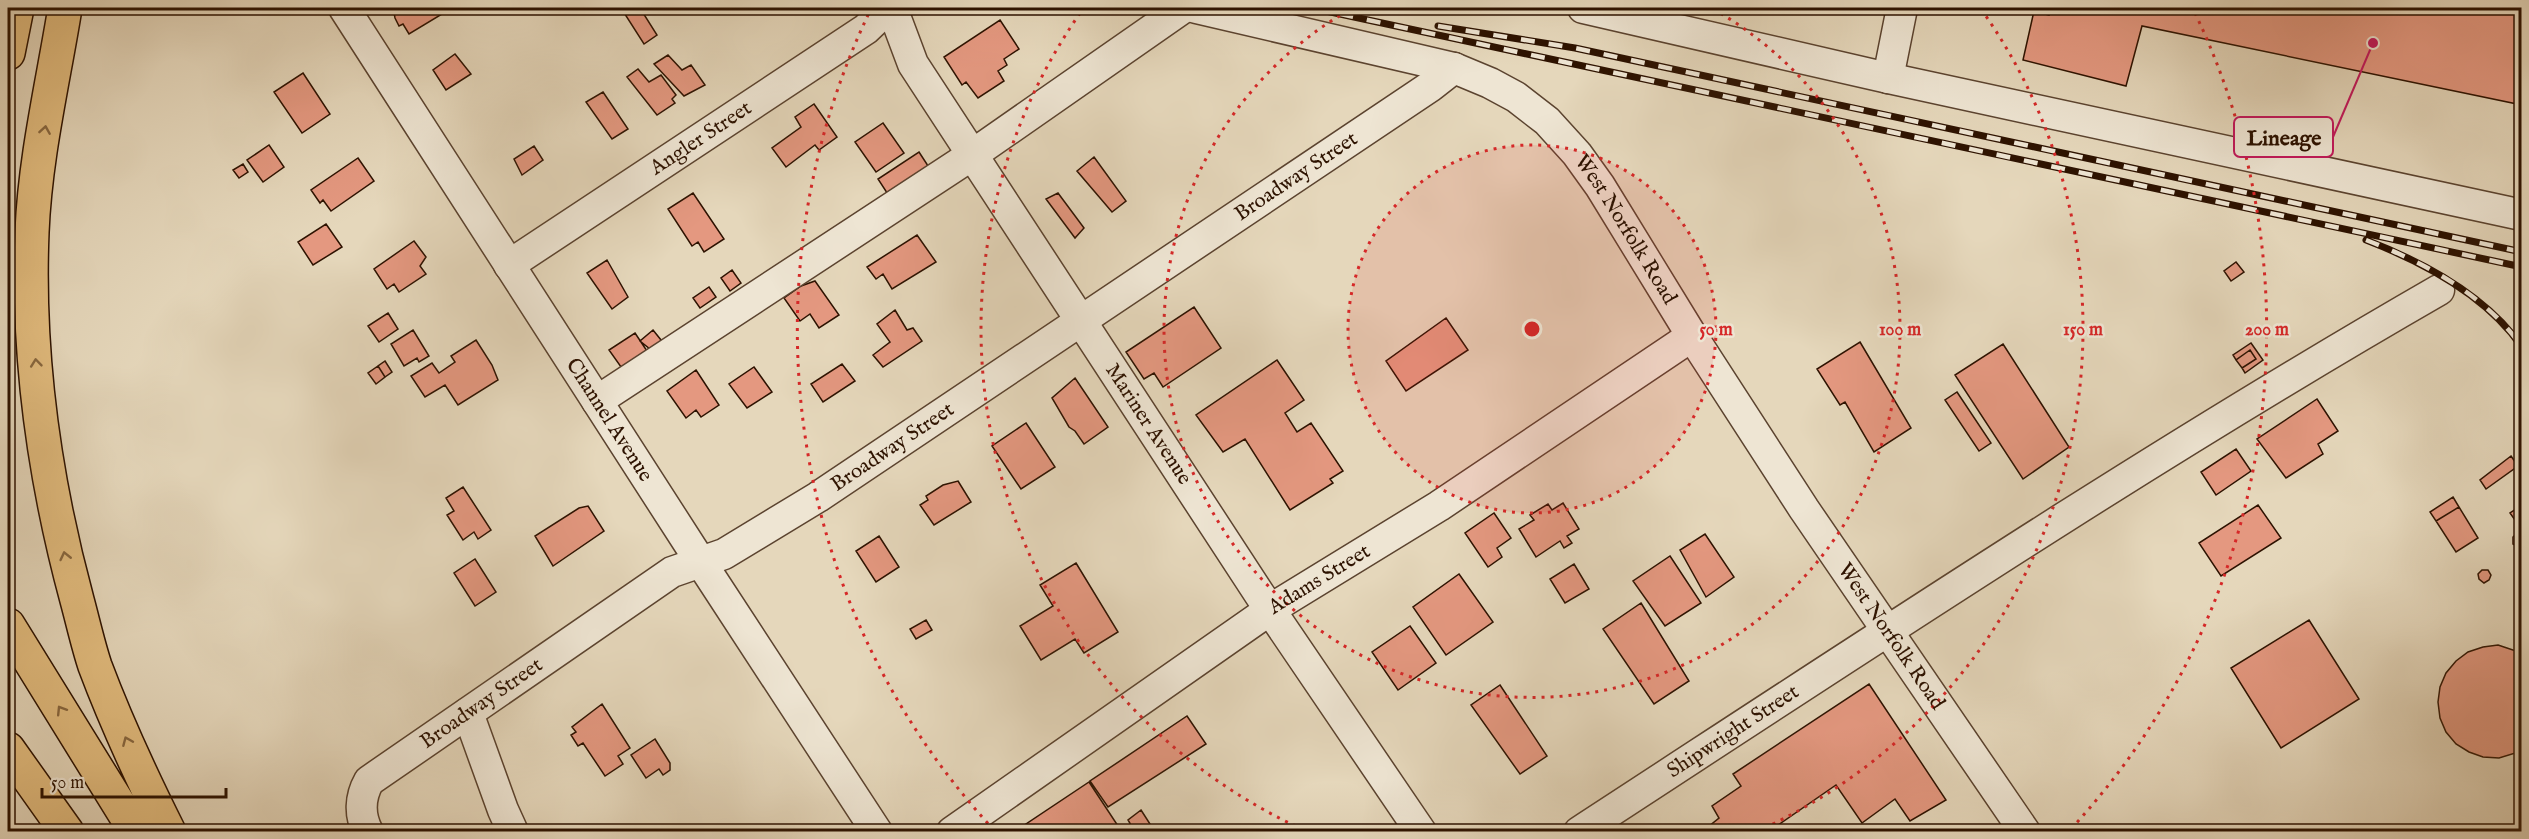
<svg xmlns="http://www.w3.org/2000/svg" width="2529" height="839" font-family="'IM FELL English',serif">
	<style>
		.building { fill: #e49880; stroke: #2d1200; stroke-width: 1.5 }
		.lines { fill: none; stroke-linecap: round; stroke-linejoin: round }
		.minor-casing { stroke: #5b432f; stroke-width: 33 }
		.highway-casing { stroke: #2d1200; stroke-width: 36 }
		.minor { stroke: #eee5d3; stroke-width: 30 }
		.highway { stroke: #e2bc7e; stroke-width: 33 }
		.rail-casing { stroke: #2d1200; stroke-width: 7 }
		.rail { stroke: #eee5d3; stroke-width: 4.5; stroke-dasharray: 14; stroke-linecap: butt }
		.oneway { stroke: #88673f }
		.ring { fill: none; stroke: #d62828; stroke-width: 3; stroke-dasharray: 3 6 }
		.labels { text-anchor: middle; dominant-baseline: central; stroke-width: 5; stroke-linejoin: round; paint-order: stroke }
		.street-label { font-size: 21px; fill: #2d1200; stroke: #eee5d3 }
		.centre { fill: #d62828; stroke: #eee5d3; stroke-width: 3 }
		.ring-label { font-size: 18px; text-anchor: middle; font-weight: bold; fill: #d62828; stroke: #eee5d3; stroke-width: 5; stroke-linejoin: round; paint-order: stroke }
		.leader { fill: none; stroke: #c2185b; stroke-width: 2 }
		.callout-dot { fill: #c2185b; stroke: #eee5d3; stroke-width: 2 }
		.callout { fill: #eee5d3; stroke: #c2185b; stroke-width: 2 }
		.callout-label { font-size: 22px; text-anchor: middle; font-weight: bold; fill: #2d1200 }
	</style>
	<rect width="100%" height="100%" fill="#e5d7bb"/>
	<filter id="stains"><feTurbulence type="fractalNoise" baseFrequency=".00333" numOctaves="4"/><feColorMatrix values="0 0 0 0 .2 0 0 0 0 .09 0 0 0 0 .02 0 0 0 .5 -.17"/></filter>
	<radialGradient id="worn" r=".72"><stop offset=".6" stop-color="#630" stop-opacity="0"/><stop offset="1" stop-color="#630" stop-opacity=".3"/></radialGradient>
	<path class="building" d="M393,8H452L409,34L403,24L399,26L395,18Z
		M621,8H640L657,35L644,44Z
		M2051,8H2522V105L2142,26L2126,86L2023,60L2034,11L2049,15Z
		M1000,20L1019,49L1004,59L1007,65L998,71L1004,81L978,98L966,82L962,85L944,57Z
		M455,54L471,74L446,90L433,70Z
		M668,55L682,70L691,65L705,85L684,96L654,64Z
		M638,69L649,82L661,75L676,95L672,99L675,103L657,115L627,77Z
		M303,73L330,114L302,133L274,92Z
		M603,92L628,129L612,139L586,102Z
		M814,104L837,137L819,150L815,145L786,167L772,148L801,127L795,117Z
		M883,123L904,153L876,172L855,142Z
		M269,145L284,167L263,182L247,160Z
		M534,146L543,160L522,175L514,159Z
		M919,152L932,172L891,199L878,179Z
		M1094,157L1126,201L1112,212L1077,171Z
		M358,158L374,181L331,211L323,200L320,203L311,190Z
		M243,164L248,172L239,178L233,170Z
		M693,193L724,239L704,252L698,242L692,246L668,209Z
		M1058,193L1084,228L1075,238L1046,199Z
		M326,224L342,247L313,265L298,242Z
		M917,235L936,262L892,289L883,274L876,279L867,267Z
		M414,241L426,257L420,266L426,274L399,292L394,284L387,289L374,269Z
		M607,260L628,297L612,309L587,273Z
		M2236,262L2244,272L2231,281L2224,271Z
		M732,270L741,283L730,291L721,278Z
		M815,281L839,315L819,328L810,314L800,321L784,298L801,286Z
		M709,287L716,297L700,308L693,298Z
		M1194,307L1221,348L1163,387L1154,373L1144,379L1126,352Z
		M895,310L907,330L913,328L922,341L883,367L873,355L890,342L877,324Z
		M388,313L398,329L379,342L368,326Z
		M1446,318L1468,350L1406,391L1386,361Z
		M413,330L429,356L419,362L417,358L404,366L391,344Z
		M653,330L665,345L655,353L640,341Z
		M635,333L651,357L626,374L609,350Z
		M476,340L492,365L498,380L458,405L445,385L425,397L411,376L432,363L439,373L455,362L451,356Z
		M1860,342L1911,428L1874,452L1845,402L1840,405L1817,369Z
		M2251,343L2263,360L2245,373L2242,368L2256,359L2250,350L2236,360L2233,355Z
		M2003,344L2069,447L2023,479L1955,375Z
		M2250,350L2256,359L2242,368L2236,360Z
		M1277,360L1304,400L1285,413L1297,432L1311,423L1343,471L1330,479L1333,483L1290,510L1245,439L1223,452L1196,415Z
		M385,361L392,372L385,377L378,366Z
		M842,364L855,381L823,402L811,384Z
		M378,366L385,377L376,384L368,373Z
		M754,367L772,392L747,408L729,384Z
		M696,370L719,405L701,417L696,410L686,418L667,391Z
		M1075,378L1108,427L1084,444L1075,431L1069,427L1052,398Z
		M1957,392L1991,443L1979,451L1945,400Z
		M2317,399L2338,431L2318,444L2323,454L2286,478L2257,439Z
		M1026,423L1055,467L1021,489L992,446Z
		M2236,449L2251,471L2216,495L2201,472Z
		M2511,456L2518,466L2486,489L2480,480Z
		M958,481L971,502L934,525L920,505L928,500L926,496L943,485Z
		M463,487L491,530L478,539L474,532L463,540L447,515L454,511L446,498Z
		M2453,497L2459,507L2436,521L2430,512Z
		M1563,503L1579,529L1567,536L1572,543L1564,548L1560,541L1536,557L1519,529L1534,520L1530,515L1548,504L1552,510Z
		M2258,505L2281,538L2221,576L2199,543Z
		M2522,505V519L2517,523L2510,513Z
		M588,506L604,531L553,566L535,536L579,508Z
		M2459,507L2478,538L2456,552L2436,521Z
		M1494,513L1511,538L1497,548L1502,557L1488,567L1465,533Z
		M2517,533L2522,534L2520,548L2513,544V537Z
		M1705,534L1734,577L1706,597L1680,550Z
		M879,536L899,567L876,582L856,551Z
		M1670,556L1701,603L1665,626L1633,581Z
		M475,559L496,592L475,606L454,573Z
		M1076,563L1118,632L1084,653L1075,639L1041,660L1020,626L1053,606L1040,585Z
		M1574,564L1589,589L1565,603L1550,579Z
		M2482,570H2488L2491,575L2489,580L2484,583L2479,579L2478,574Z
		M1459,574L1493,622L1446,655L1413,607Z
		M1641,603L1689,681L1654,704L1603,629Z
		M926,620L932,630L916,639L910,629Z
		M2309,620L2359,699L2281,748L2231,668Z
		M1410,626L1436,663L1398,690L1372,652Z
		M2498,645L2522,653V751L2499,758L2483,757L2469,752L2456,744L2446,732L2440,718L2438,702L2440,687L2446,673L2456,661L2468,652L2483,647Z
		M1869,684L1946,800L1910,821L1895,799L1862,823L1836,785L1768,832H1711L1708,827L1719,818L1712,806L1741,786L1733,774Z
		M1500,685L1547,756L1520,774L1471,705Z
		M602,704L630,748L618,756L623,764L605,776L583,743L578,746L571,735L576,732L572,727Z
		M1187,716L1206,744L1108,807L1090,781Z
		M655,739L670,763V770L663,775L659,769L646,778L631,755Z
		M1089,782L1122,832H1014Z
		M1141,810L1150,824L1135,832L1128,820Z"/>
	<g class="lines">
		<defs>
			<g id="minor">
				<path id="s1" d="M344,8L700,561L877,832"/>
				<path id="s2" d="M892,8L913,64L1260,595L1421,832"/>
				<path id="s3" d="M1196,8L1454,68L1490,83L1516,97L1547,121L1577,154L1600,186L1692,336L1804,509L2025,832"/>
				<path d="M1583,8L1888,78L2522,215"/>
				<path d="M1888,78L1902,8"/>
				<path id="s4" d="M509,265L866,29L888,8"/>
				<path d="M597,401L972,155L1183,8"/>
				<path d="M468,713L503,810L513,832"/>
				<path id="s5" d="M368,832C359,815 360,797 369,781L672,572L724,554L818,497L1431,86L1454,68"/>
				<path id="s6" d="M952,832L1271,609L1439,506L1692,336"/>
				<path id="s7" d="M1579,832C1863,647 2145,459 2439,290"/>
			</g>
			<path id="highway" d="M65,8C53,82 35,157 32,232C27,355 45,482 77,600C83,622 88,645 95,666C116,722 142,778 169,832
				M8,53L17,8
				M8,625L136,832
				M8,749L67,832"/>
		</defs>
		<use href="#minor" class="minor-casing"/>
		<use href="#highway" class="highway-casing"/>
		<use href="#minor" class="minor"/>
		<use href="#highway" class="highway"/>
		<defs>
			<path id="rail" d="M1312,8L2522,267
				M1438,26L1575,48L2522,252
				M2366,240C2423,262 2486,295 2522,347"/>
		</defs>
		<use href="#rail" class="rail-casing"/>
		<use href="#rail" class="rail"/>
	</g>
	<defs><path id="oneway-chevron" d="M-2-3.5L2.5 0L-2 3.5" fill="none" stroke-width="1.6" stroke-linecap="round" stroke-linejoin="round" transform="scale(1.5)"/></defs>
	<g class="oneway">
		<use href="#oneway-chevron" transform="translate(45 130) rotate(-81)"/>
		<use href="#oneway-chevron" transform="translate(36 363) rotate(-96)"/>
		<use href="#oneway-chevron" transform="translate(65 556) rotate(-103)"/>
		<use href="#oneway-chevron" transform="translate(61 710) rotate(-122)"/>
		<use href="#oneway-chevron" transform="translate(127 741) rotate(-113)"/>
	</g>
	<circle cx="1532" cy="329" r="184" fill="#d62828" fill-opacity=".12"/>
	<g class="ring">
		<circle cx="1532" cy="329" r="184"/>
		<path d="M1713 9A368 368 0 1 1 1351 9"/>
		<path d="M1304 830A551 551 0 0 1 1083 9M1981 9A551 551 0 0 1 1760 830"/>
		<path d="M994 830A735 735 0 0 1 869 13M2195 13A735 735 0 0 1 2070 830"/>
	</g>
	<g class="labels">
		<g class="street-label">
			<text stroke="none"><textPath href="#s4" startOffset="230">Angler Street</textPath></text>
			<text stroke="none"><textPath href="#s5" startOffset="1162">Broadway Street</textPath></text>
			<text stroke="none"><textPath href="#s3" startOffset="507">West Norfolk Road</textPath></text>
			<text stroke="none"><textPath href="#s1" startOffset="490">Channel Avenue</textPath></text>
			<text stroke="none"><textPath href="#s2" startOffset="490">Mariner Avenue</textPath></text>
			<text stroke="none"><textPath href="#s5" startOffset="676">Broadway Street</textPath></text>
			<text stroke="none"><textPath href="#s6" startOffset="446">Adams Street</textPath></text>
			<text stroke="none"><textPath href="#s3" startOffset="993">West Norfolk Road</textPath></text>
			<text stroke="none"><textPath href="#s5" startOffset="190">Broadway Street</textPath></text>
			<text stroke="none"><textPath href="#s7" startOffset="184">Shipwright Street</textPath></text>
		</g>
	</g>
	<circle cx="1532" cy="329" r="9" class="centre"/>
	<g class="ring-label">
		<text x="1716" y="335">50 m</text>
		<text x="1900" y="335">100 m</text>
		<text x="2083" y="335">150 m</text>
		<text x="2267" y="335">200 m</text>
	</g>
	<path class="leader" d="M2373 43L2333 137"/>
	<circle class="callout-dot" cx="2373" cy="43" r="6"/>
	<rect class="callout" x="2234" y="117" width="99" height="40" rx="6"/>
	<g class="callout-label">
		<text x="2284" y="145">Lineage</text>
	</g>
	<rect width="2529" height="839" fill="none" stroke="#e5d7bb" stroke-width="30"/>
	<rect x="9" y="9" width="2511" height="821" fill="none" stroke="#2d1200" stroke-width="3"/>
	<rect x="15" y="15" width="2499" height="809" fill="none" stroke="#2d1200" stroke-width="1.5"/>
	<path d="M42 788v9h184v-9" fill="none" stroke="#2d1200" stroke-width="3"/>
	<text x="51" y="788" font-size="18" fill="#2d1200" stroke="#eee5d3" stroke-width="4.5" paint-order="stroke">50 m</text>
	<rect width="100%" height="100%" filter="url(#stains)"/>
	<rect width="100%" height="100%" fill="url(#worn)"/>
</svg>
